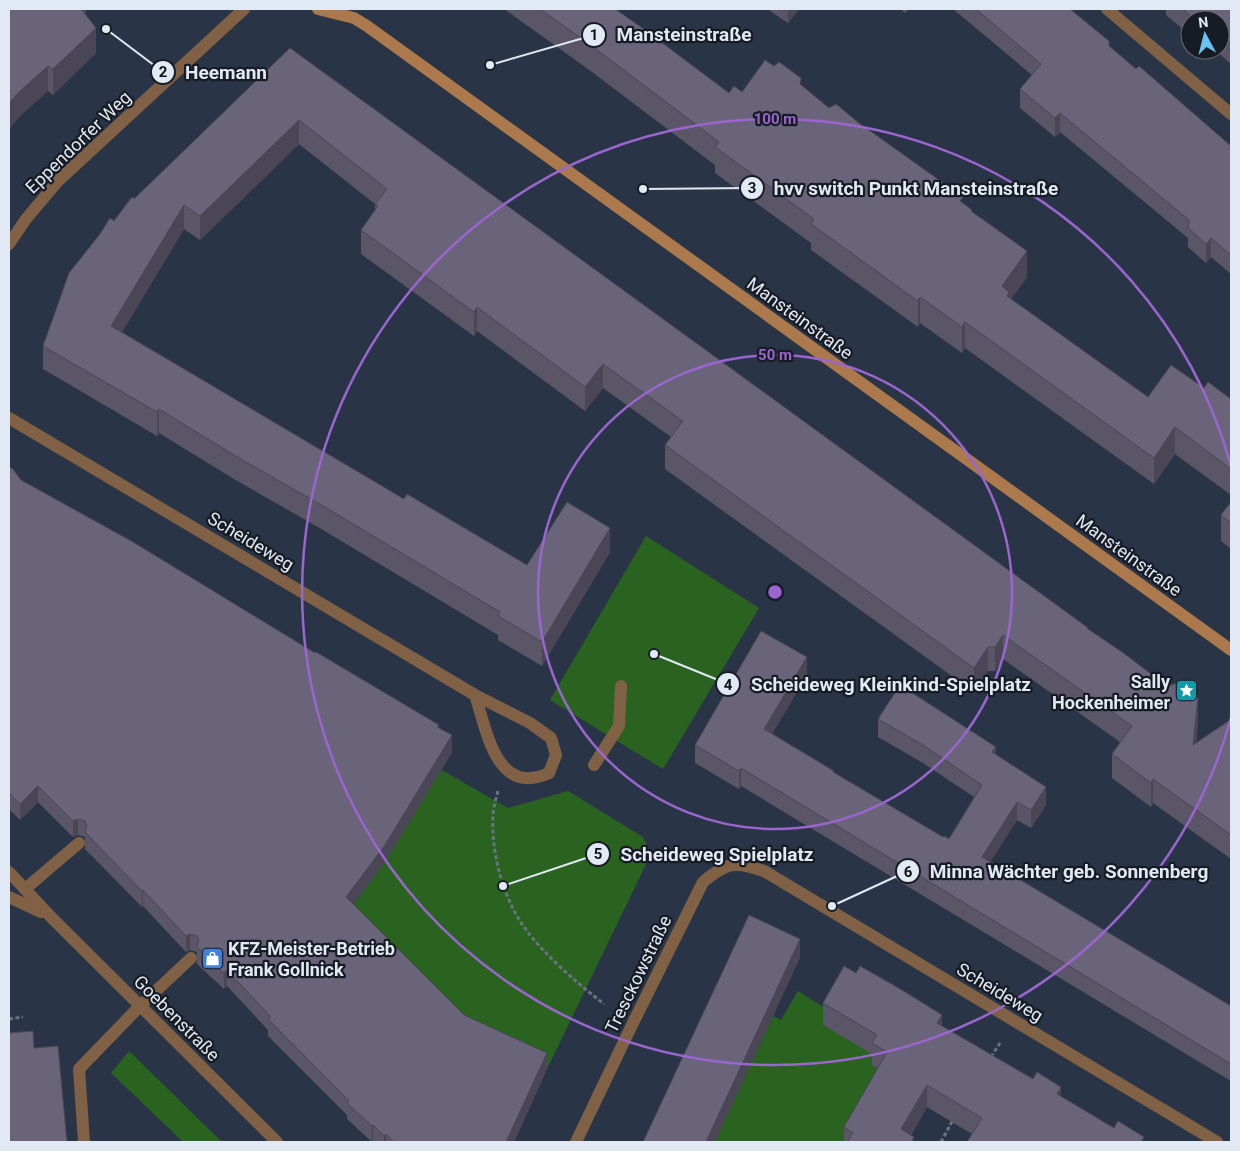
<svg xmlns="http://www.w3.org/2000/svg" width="1240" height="1151" font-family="Roboto,sans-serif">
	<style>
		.green { fill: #2a6320 }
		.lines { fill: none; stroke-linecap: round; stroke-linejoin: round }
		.path { stroke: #687382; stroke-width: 3; stroke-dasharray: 4 2.5; stroke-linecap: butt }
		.lane { stroke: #816145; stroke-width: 12 }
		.street { stroke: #816145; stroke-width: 12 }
		.secondary { stroke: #ab794b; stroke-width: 12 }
		.wall { fill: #5a5668 }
		.shaded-wall { fill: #4a4655 }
		.building { fill: #696479; stroke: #4a4655 }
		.ring { fill: none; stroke: #9a65cf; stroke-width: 2.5 }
		.labels { text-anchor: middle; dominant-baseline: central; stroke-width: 4.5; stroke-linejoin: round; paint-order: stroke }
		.street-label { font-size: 18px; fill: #e1e9f4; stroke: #171c24 }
		.poi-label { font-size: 18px; font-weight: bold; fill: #e1e9f4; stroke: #171c24; text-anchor: end }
		.centre { fill: #9a65cf; stroke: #171c24; stroke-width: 2.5 }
		.ring-label { font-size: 15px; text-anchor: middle; font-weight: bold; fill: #9a65cf; stroke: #171c24; stroke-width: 4.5; stroke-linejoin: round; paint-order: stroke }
		.leader { fill: none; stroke: #e1e9f4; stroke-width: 2 }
		.callout-dot { fill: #e1e9f4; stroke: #171c24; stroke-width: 2 }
		.mark-label { font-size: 15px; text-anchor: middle; font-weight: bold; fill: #111 }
		.callout-label { font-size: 19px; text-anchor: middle; font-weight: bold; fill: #e1e9f4; stroke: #171c24; stroke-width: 4.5; stroke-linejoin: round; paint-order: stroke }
	</style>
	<rect width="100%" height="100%" fill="#293546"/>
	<path class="green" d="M646,536L759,608L663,769L550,700Z
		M440,769L508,808L568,791L643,837L651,854L547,1069L493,1044L346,914L385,862Z
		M798,991L831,1012L823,1025L827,1028L831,1021L877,1057L887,1074L848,1142H713L773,1016L781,1020Z
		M129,1051L222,1142H183L111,1073Z"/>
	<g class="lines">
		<path class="path" d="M498,791C496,798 494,806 493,814C491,851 502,896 524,927C544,955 577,983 604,1004
			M9,1019L23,1017
			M991,1057L1000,1043
			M941,1142L954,1118"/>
		<path class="lane" d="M594,765L619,726L621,686
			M25,889L79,843
			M84,1142L79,1069L140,1006L191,958"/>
		<path class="street" d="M1107,9L1231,114
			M9,244L26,219L58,181L244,9
			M9,418L475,695L530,723L551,738L556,755L549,773C496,797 487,731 475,695
			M9,872L52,918L277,1142
			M9,897L41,912
			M576,1142L631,1027L703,882C727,862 735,861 764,871L1217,1142"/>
		<path class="secondary" d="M318,9L354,18L367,26L1231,650"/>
	</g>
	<path class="wall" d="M9,9H86V15L96,53L53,95L48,91L19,117L9,129Z
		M504,9H615L729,93L801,85L829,108L859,123L963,203L972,212L1027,277L1011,299L1148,397L1204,388L1231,399V495L1175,454L1154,484L965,348L962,353L920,323L918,327L811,250V243L715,173V165L588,69Z
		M767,9H799L788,23Z
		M900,9H908L905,13Z
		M953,9H1070L1109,46L1136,69L1231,146V274L1211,257L1206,263L1188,247V238L1060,132L1055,137L1020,108V89L1032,75Z
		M1166,9H1231V64L1215,50H1220V20H1190V35L1166,15Z
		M290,48L1088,629L1198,722L1196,743L1231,721V859L1153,803L1151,807L1112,778V754L1120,742L1003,659L995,671H988L974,692L665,469V445L671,437L603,388L585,411L477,331L474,336L361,254V230L375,210V204L299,144L200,240L184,229L122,332L404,499L527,565L610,552L542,666L498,640V635L323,530L234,479L159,433L157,436L43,369V346L114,221L135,198Z
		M9,467L21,480L315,653L439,727L452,752L385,862L353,904L464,1015L547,1069L514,1142H374L373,1141L372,1142L347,1119V1115L268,1036V1030L227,986L224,989L197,964V952L190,950L186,952L143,906L142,907L85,849V837L78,835L73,837L38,802L20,820L9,809Z
		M1231,502V549L1221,541V515Z
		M807,675L772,734L834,773L943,837L949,839L974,797L923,763L878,737V719L996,754L1046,805L1031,828L1017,820L990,862L1231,1006V1081L741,786L739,789L695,763V745Z
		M856,973L942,1026L1114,1128L1144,1142L972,1134L927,1107L911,1135L914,1142H844V1127L878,1069L872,1065V1054L823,1025V1003Z"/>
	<path class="shaded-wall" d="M82,9H86V13L82,36Z
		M790,9H799L788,23V12Z
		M1196,14V20H1193V18Z
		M96,28V53L53,95V69Z
		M48,66V91L19,117L9,129V103L19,92Z
		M1060,113V132L1055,137V118Z
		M299,120V144L200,240V216Z
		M184,205V229L111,350V326Z
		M1211,238V257L1206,263V244Z
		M1027,251V277L1009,302L1002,286Z
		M920,297V323L918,327V301Z
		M477,307V331L474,336V312Z
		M965,322V348L962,353V327Z
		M603,364V388L585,411V387Z
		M159,409V433L157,436V412Z
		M1175,427V454L1154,484V458Z
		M610,528V552L542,666V642Z
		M1003,635V659L995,671V647Z
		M988,647V671L974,692V668Z
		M807,657V675L764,747V729Z
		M1198,698V722L1193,769V745Z
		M452,735V752L385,862L346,914V897Z
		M996,747V765L992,752Z
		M741,768V786L739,789V771Z
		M1153,779V803L1151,807V783Z
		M38,786V802L20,820V804Z
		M1046,787V805L1031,828V810Z
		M1017,802V820L982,875V857Z
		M78,819V835L73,837V821Z
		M143,890V906L142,907V891Z
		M190,934V950L186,952V936Z
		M800,939V958L715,1142H706Z
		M227,970V986L224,989V973Z
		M942,1015V1037L937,1023Z
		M547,1053V1069L514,1142H506Z
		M927,1085V1107L906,1142L901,1129Z
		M1061,1087V1109L1057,1094Z
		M373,1125V1141L372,1142V1126Z
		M386,1134V1142H384V1136Z"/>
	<path class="building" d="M9,9H82V10L96,28L53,69L48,66L19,92L9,103V24L10,22H9Z
		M540,9H615L641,27L729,93L734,86L742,92L765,60L774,66L779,62L801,78L800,84L829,108L836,104L859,123L963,197L960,201L972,210L971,211L1027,251L1002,286L1009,292L1007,296L1148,397L1171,365L1204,388L1208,382L1231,399V469L1175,427L1154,458L965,322L962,327L920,297L918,301L811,224L814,219L715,147L719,142L588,43Z
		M782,9H790L788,12Z
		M976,9H1070L1109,41V46L1136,69L1139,66L1231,146V255L1211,238L1206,244L1188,228L1189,220L1060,113L1055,118L1020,89L1041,64Z
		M1183,9H1231V44L1220,34V20H1203L1196,14L1193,18Z
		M290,48L1087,627L1088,629L1122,652L1167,686L1178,683L1198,698L1193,745L1230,720L1231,721V835L1153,779L1151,783L1112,754L1132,726L1003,635L995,647H988L974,668L665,445L683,421L603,364L585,387L477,307L474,312L361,230L378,206L375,205L387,189L299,120L200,216L184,205L111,326L404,499L407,494L527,565L567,502L610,528L542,642L498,616L500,612L323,506L234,455L159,409L157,412L43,346L69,273L100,234L110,218L114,221L131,198H135Z
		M9,467L13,469L21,480L133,542L315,653L316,652L439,725L437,727L452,735L385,845L346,897L464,1015L547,1053L506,1142H394L386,1134L384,1136L373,1125L372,1126L347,1103L349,1101L268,1019L271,1017L227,970L224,973L197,947L199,940L197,936L190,934L186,936L143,890L142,891L85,832L87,826L85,821L78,819L73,821L38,786L20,804L9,793Z
		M1231,502V523L1221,515Z
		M761,631L807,657L764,729L834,771L833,772L943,837L944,836L949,839L982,785L923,745L878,719L900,685L996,747L992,752L1046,787L1031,810L1017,802L982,857L1231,1006V1064L741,768L739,771L695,745Z
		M749,915L800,939L706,1142H643Z
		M844,966L856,973L860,966L902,990L942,1015L937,1023L1033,1079L1037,1072L1061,1087L1057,1094L1114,1128L1118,1121L1144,1137L1141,1142H967L982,1118L927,1085L901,1129L914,1137L911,1142H847L853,1133L844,1127L887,1052L872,1043L877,1035L823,1003Z
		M33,1031L34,1048L58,1046L67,1142H9V1033Z"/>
	<g class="ring">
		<circle cx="775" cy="592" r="237"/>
		<path d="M1231 718A473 473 0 1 1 1231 466"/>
	</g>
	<defs>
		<symbol id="sight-square" viewBox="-11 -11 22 22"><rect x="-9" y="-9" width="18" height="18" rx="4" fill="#0f9aa8" stroke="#171c24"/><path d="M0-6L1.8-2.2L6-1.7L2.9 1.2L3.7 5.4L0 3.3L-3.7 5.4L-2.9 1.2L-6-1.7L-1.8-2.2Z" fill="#fff"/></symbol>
		<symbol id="shop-square" viewBox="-11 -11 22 22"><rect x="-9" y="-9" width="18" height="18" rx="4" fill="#3f7fe0" stroke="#171c24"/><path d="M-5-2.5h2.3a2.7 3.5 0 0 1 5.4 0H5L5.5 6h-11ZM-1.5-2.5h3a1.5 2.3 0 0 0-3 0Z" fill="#fff"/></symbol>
	</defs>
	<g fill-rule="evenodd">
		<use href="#sight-square" x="1174" y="678" width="25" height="25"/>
		<use href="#shop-square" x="200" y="946" width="25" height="25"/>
	</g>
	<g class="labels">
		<g class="street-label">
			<text transform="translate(78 142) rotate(-44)">Eppendorfer Weg</text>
			<text transform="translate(800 318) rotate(36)">Mansteinstraße</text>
			<text transform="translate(251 541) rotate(31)">Scheideweg</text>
			<text transform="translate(1129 555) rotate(36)">Mansteinstraße</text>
			<text transform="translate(638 974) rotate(-64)">Tresckowstraße</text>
			<text transform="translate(1000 992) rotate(31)">Scheideweg</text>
			<text transform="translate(177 1018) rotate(45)">Goebenstraße</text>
		</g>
		<g class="poi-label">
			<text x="1170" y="681">Sally<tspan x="1170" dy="21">Hockenheimer</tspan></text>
			<text x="228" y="948" text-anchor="start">KFZ-Meister-Betrieb<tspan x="228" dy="21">Frank Gollnick</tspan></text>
		</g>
	</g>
	<circle cx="775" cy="592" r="8" class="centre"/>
	<g class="ring-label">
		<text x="775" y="124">100 m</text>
		<text x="775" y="360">50 m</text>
	</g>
	<path class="leader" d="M490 65L594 35M106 29L163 72M643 189L752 188M654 654L728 684M503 886L598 854M832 906L908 871"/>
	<g class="callout-dot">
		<circle cx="490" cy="65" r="5"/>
		<circle cx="106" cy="29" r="5"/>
		<circle cx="643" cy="189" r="5"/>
		<circle cx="654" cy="654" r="5"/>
		<circle cx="503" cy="886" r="5"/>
		<circle cx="832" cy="906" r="5"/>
		<circle cx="594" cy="35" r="12"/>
		<circle cx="163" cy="72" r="12"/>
		<circle cx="752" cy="188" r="12"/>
		<circle cx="728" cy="684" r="12"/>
		<circle cx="598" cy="854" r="12"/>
		<circle cx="908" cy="871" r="12"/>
	</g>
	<g class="mark-label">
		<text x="594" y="40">1</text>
		<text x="163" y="77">2</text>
		<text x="752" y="193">3</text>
		<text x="728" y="690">4</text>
		<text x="598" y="859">5</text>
		<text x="908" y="877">6</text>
	</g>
	<g class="callout-label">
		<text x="684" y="41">Mansteinstraße</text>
		<text x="226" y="79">Heemann</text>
		<text x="916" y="195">hvv switch Punkt Mansteinstraße</text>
		<text x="891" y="691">Scheideweg Kleinkind-Spielplatz</text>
		<text x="717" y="861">Scheideweg Spielplatz</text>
		<text x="1069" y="878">Minna Wächter geb. Sonnenberg</text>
	</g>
	<rect width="1240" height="1151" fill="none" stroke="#e1e9f4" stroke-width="20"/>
	<g transform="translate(1205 35) rotate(353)"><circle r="24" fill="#171c24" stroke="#686e77"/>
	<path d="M0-4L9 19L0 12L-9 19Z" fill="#67c4f0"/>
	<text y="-8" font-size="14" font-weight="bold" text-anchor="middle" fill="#e1e9f4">N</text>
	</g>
</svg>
